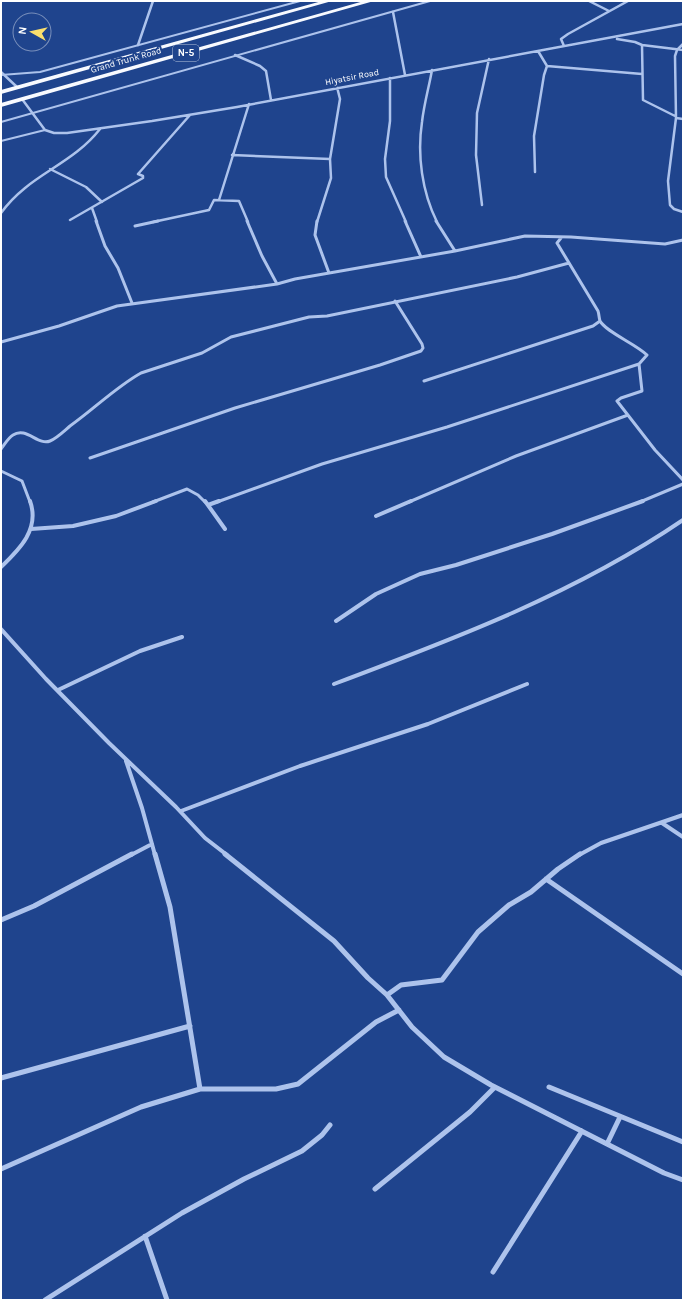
<svg xmlns="http://www.w3.org/2000/svg" width="684" height="1301" font-family="Karla,sans-serif">
	<style>
		.lines { fill: none; stroke-linecap: round; stroke-linejoin: round }
		.service { stroke: #adc3ec; stroke-width: 2 }
		.minor-far3 { stroke: #adc3ec; stroke-width: 2.5 }
		.minor-far2 { stroke: #adc3ec; stroke-width: 3 }
		.minor-far1 { stroke: #adc3ec; stroke-width: 4 }
		.minor { stroke: #adc3ec; stroke-width: 5 }
		.trunk { fill: #f8faff; fill-rule: evenodd }
		.labels { text-anchor: middle; dominant-baseline: central; stroke-width: 4; stroke-linejoin: round; paint-order: stroke }
		.far-street-label { font-size: 9px; fill: #fff; stroke: #1f448d }
		.shield { fill: #1f448d; stroke: #bcc7dd; stroke-width: 1 }
		.shield-label { font-size: 10px; font-weight: bold; fill: #fff }
	</style>
	<rect width="100%" height="100%" fill="#1f448d"/>
	<g class="lines">
		<path class="service" d="M1,75L40,72L300,1
			M1,122L430,1
			M1,141L45,130"/>
		<path class="minor-far3" d="M589,1L609,11
			M393,12L405,75
			M617,39L635,42L642,45L643,100L675,116
			M683,44L677,50L675,56L676,118L668,181L670,205L674,209L683,212
			M138,45L153,1
			M642,45L683,50
			M564,46L561,39L568,34L628,1
			M235,55L260,66L266,71L271,100
			M547,66L642,74
			M432,70C429,87 424,104 422,122C417,155 422,192 437,222
			M1,72L17,87
			M390,78V121L385,159L386,177L406,222
			M22,99L45,130L54,133H67L152,121L237,107L683,24
			M676,118L683,119
			M232,155L330,159
			M50,169L86,187L102,202
			M535,172L534,136L544,75L547,66L538,51
			M219,200L249,104
			M482,205L476,155L477,113L489,59
			M92,208L97,222
			M1,213C29,174 71,166 100,129
			M70,220L143,178V176L138,174L190,115
			M153,222L209,210L214,200L239,201L248,222
			M317,222L331,178L330,159L340,99L337,87"/>
		<path class="minor-far2" d="M96,221L105,246L118,268L132,303
			M247,221L262,256L277,284
			M317,221L315,235L329,273
			M405,221L421,257
			M436,221L455,251
			M135,226L158,221
			M1,342L59,326L117,306L277,284L295,279L455,251L525,236L571,237L665,244L683,240
			M639,364L642,391L621,398L617,401L655,450L683,480
			M424,381L593,326L600,321
			M1,449C5,444 8,438 13,435C26,426 38,446 50,441C57,438 64,431 70,426C94,409 116,387 141,373L202,353L231,337L309,317L327,316L517,277L569,263
			M90,458L235,408L380,365L421,351L423,348L422,344L395,301
			M1,471L22,481L30,502
			M153,502L187,489L198,495L205,502
			M217,502L322,464L447,427L639,364L647,355C636,344 606,332 600,321C599,318 599,314 598,311L557,243L561,238
			M409,502L516,456L628,415
			M640,502L683,484"/>
		<path class="minor-far1" d="M205,501L225,529
			M208,505L219,501
			M376,516L411,501
			M31,529L73,526L116,516L156,501
			M1,567C20,549 40,529 30,501
			M336,621L376,594L420,574L456,565L552,534L643,501
			M1,629L46,679L109,743L176,807L205,838L227,855
			M334,684C454,639 576,593 683,520
			M58,690L140,651L182,637
			M126,761L142,808L155,855
			M181,811L300,766L428,724L527,684
			M662,823L683,837
			M131,855L152,844
			M579,855L601,843L683,815"/>
		<path class="minor" d="M155,854L170,907L200,1089
			M225,854L334,941L368,978L387,995L412,1027L444,1057L491,1085L664,1173L683,1180
			M546,879L683,974
			M1,920L34,906L132,854
			M387,995L401,985L442,980L478,932L509,905L531,892L558,869L580,854
			M1,1078L190,1026
			M549,1087L683,1142
			M607,1144L620,1117
			M1,1169L141,1107L200,1089H276L298,1084L376,1022L399,1010
			M375,1189L470,1112L495,1087
			M145,1236L167,1300
			M493,1272L582,1131
			M45,1300L182,1213L244,1179L302,1151L322,1135L330,1125"/>
		<path class="trunk" d="M322,1H332L1,94V90Z
			M364,1H374L1,107V103Z"/>
	</g>
	<g class="labels">
		<g class="far-street-label">
			<text transform="translate(126 60) rotate(-16)">Grand Trunk Road</text>
			<text transform="translate(352 77) rotate(-11)">Hiyatsir Road</text>
		</g>
		<rect class="shield" x="173" y="45" width="26" height="16" rx="3"/>
		<g class="shield-label">
			<text x="186" y="53">N-5</text>
		</g>
	</g>
	<rect width="684" height="1301" fill="none" stroke="#ffffff" stroke-width="4"/>
	<g transform="translate(32 32) rotate(278)"><circle r="19" fill="#1f448d" stroke="#798fbb"/>
	<path d="M0-3L7 15L0 10L-7 15Z" fill="#fadf6d"/>
	<text y="-6" font-size="11" font-weight="bold" text-anchor="middle" fill="#ffffff">N</text>
	</g>
</svg>
